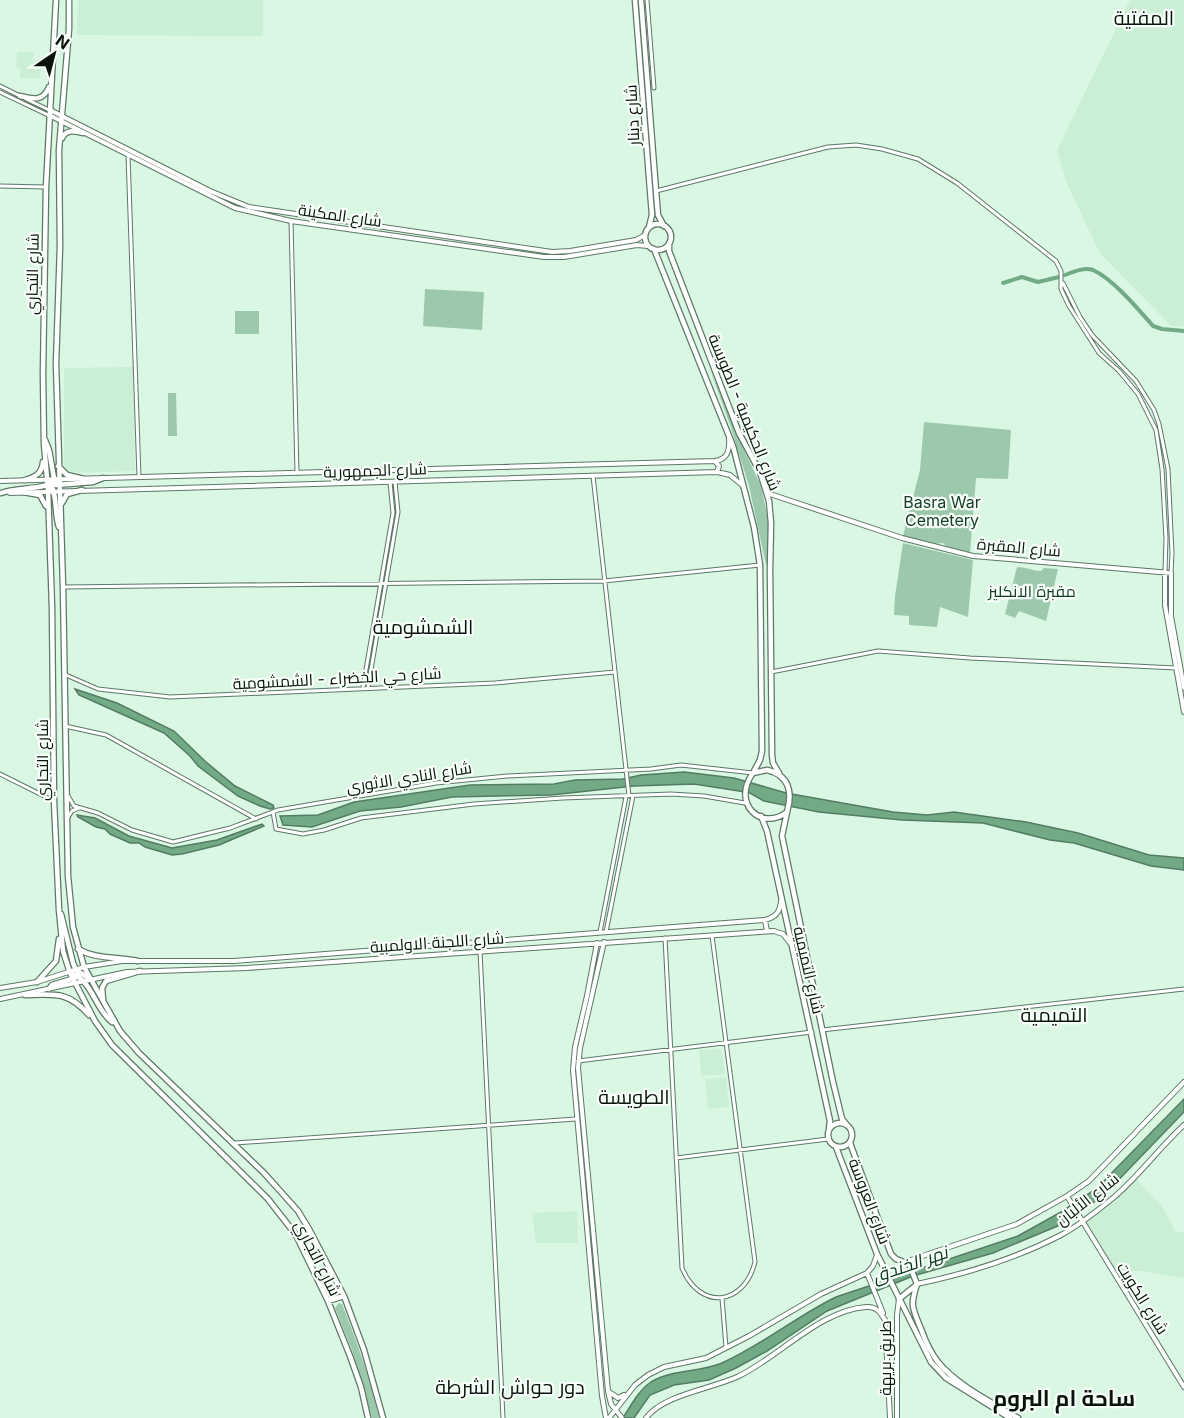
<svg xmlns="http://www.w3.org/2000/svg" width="1184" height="1418" font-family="Inter,Cairo,sans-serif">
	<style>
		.built { fill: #caefd5 }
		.green { fill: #9cc9ab }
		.water { fill: #73aa86; stroke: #537d62; stroke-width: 1.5 }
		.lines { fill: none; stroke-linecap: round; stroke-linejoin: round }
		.canal { stroke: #73aa86; stroke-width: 4 }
		.tertiary-casing { stroke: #5d7865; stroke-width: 5 }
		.secondary-casing { stroke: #5d7865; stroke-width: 6 }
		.primary-casing { stroke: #5d7865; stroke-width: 7 }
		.tertiary { stroke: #fff; stroke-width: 3 }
		.secondary { stroke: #fff; stroke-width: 4 }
		.primary { stroke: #fff; stroke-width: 4.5 }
		.labels { text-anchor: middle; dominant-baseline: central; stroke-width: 4.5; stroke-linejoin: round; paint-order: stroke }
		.street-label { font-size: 16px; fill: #09140d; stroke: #f8fef9 }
		.park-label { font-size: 16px; fill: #113d24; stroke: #f8fef9 }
		.water-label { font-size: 18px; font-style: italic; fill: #0b381f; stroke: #f8fef9 }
		.quarter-label { font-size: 20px; fill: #09140d; stroke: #f8fef9 }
		.district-label { font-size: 22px; font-weight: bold; fill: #09140d; stroke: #f8fef9 }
	</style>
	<rect width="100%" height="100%" fill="#d9f7e3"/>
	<path class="built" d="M78,0H263V36L77,35Z
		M1130,0H1184V326H1171L1099,252L1066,181L1057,150Z
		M17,52H34L32,60L42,62L39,79L20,78L21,68L16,67Z
		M133,367L135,471L64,473V368Z
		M721,1049L725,1074L701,1076L699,1050Z
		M726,1077L729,1107L708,1109L705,1079Z
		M1134,1177L1162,1206L1176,1233L1184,1231V1278L1143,1271H1113L1082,1222L1115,1196Z
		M577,1211L578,1243H536L532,1213Z"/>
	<path class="green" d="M425,289L484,292L482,330L423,326Z
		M235,311H259V334H235Z
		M710,369L740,441L761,486L768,519V562L766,565L749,486L731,428Z
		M168,393H176L177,436H168Z
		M924,422L1011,430L1008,479L976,478L970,553L948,548L943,543L935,544L903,536L920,470Z
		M903,543L973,560L968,617L940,607L937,627L909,625V616L894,615L895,596Z
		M1017,567C1027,567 1033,571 1041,571L1044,568L1058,569L1046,621L1019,611L1015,618L1005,614Z
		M339,1303L342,1304C357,1341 370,1379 379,1418H372L353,1353L335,1308Z"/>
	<path class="water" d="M75,689L117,703L174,731L206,762L235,786L273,805L274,808L270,809L260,806L238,796L198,766L190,756L164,733L79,695Z
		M684,772L734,778L786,793L893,812L927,815L954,812L1026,822L1078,833L1149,855L1184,858V870L1151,866L1074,843L1050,840L983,823L902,820L819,812L764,801L750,793L739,791L694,784L634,786L551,795L452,797L401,807L360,811L312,827L283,825L280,816L318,815L354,802L470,785L554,784L575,780L623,779L641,775Z
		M77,815L95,818L129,836L172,848L217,840L262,824L264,826L219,845L182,854L172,855L145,847L139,843H130L110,834L105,829L96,827L78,817Z
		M1184,1099V1112L1103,1196L1060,1225L993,1253L913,1276L827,1311L767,1351L736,1368L709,1380L674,1385L650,1395L634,1418H623C631,1405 639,1390 651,1382C672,1369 699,1373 722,1363C762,1345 797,1316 836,1297L1018,1236L1061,1212L1096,1189Z"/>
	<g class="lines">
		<path class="canal" d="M1065,275C1073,272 1084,267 1093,270C1113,279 1138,309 1153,326L1162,329L1184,331
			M1003,283L1022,277L1038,282L1059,277"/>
		<defs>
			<path id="tertiary" d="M647,0L654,88
				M0,86L20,96
				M0,92L48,115
				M26,99L49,110
				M128,155L139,477
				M0,186L46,187
				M656,191L828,147L856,145L882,149L918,159L957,183L1056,261L1061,271V289L1069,306L1099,353L1119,371L1138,394L1156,430L1162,469L1166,538L1165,572
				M291,221L297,473
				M1063,283L1080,317L1092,335L1136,381L1154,410L1159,424L1168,469L1172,553L1171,573
				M593,476L629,796
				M63,587L604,581L760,565
				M771,672L878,651L970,658L1176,668
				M66,675L98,689L170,697L495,683L615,672
				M363,687L393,513L390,482
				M368,687L398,512L395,482
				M65,726L106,735L256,819
				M0,774L54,801
				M68,796L74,806L98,813L132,830L173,842L230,828L278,810L436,783L507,776L651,769L681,765L753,773
				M273,812L276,829L303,834L324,830L361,818L474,804L563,798L671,794L704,796L745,803
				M68,817L72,811L79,808
				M600,932L626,797
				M606,932L633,796
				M665,938L682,1268C700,1311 744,1306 755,1262L712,936
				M480,951L503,1418
				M822,1030L1184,989
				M578,1061L812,1032
				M235,1143L576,1119
				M676,1158L828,1139
				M722,1298L726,1347"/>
			<path id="secondary" d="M50,110L210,191L249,207L552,252L570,251L636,240L645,235
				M49,115L235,208L291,221L544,257H564L637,245L648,246
				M715,461L719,466L717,472
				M0,481L715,461C728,459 730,450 729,439
				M10,493L717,472L730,475L742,485
				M767,493L902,538L973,556L1171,573V616L1184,688
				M1165,572V605L1184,712
				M765,920L767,931
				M604,942L580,1048L578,1068L608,1391L611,1404L622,1418
				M597,943L587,996L575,1047L573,1070L602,1396L606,1418
				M0,988L37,982L84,967L122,961H234L765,920C776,917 780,912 781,901
				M0,999L127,972L247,968L774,931L783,934L790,943
				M1067,1196L1184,1387
				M877,1255L873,1266L867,1273L883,1313
				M905,1262L1017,1224L1067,1196L1089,1181L1184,1082
				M917,1284C965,1274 1017,1258 1061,1235C1080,1225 1097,1211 1113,1198C1139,1176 1159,1148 1184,1125
				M885,1320L890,1418
				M609,1392L618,1398L624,1395
				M609,1418L635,1385L648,1375L664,1367L706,1358L749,1336L821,1294L867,1273
				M646,1418C663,1395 710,1389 737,1377C778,1358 820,1310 866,1307C877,1306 881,1313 886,1322
				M897,1418V1315L899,1299"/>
			<path id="primary" d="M56,0L46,187L43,374L44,444L48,490L52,607L54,801L59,910L63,951L70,973L95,1021L112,1045L268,1199L296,1235L328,1301L350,1356L361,1387L368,1418
				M69,0V29L59,150L60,246L56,364L63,587L68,876L73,927L84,967L120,1031L139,1053L264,1173L298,1211L309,1229L344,1296L364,1350L383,1418
				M635,0L652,215L649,227
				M641,0L656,191L658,215L664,226
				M20,96C33,99 43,102 49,87
				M62,138C66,129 74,131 83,133
				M645 237a13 13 0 1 1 26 0a13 13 0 1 1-26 0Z
				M669,243V251L739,433L760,472L769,501L771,523L770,570L772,755L773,763L779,773
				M654,249L733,446L754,527L760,565L762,751L760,760L753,773
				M45,440L49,450L55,484
				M58,466L67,475L84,479
				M25,480C35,477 42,474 43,462
				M50,483C58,496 54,513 59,527
				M56,485L93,482L103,478
				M23,492L40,495L46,506
				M1,493C17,487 49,490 58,479
				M62,503L67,494L82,490
				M767,770C789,775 793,792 787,812C761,832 731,803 753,773Z
				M787,812L782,836L833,1082L842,1119L846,1124
				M761,816L767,831L830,1121L829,1129
				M61,914L73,963L76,970L90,979
				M78,949C97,960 117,956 138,961
				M70,973C93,980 94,1008 112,1022
				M37,982L56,961L59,939
				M49,989L52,985L75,978
				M25,995C55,994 68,991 89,1015
				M103,999L102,988L106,981L140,971
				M828 1135a12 12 0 1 1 24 0a12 12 0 1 1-24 0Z
				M850,1143L891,1254L896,1259L909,1264L917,1284
				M836,1147L877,1254L931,1362L946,1378L1010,1418
				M917,1284C910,1306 912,1307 921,1329C925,1340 930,1352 938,1362C955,1384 993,1403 1018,1418
				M899,1299L915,1286
				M328,1301L344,1296"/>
		</defs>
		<use href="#tertiary" class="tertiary-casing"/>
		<use href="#secondary" class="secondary-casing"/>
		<use href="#primary" class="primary-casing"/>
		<use href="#tertiary" class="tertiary"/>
		<use href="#secondary" class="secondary"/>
		<use href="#primary" class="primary"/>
	</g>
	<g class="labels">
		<g class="street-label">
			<text transform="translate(632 115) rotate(-93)">شارع دينار</text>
			<text transform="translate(340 215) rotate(8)">شارع المكينة</text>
			<text transform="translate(32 274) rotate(-89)">شارع التجاري</text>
			<text transform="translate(745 412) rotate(68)">شارع الحكيمية - الطويسة</text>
			<text transform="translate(375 470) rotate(-2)">شارع الجمهورية</text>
			<text transform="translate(1019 547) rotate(5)">شارع المقبرة</text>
			<text transform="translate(337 678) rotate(-3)">شارع حي الخضراء - الشمشومية</text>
			<text transform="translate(42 760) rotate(-90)">شارع التجاري</text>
			<text transform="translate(409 777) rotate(-9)">شارع النادي الاثوري</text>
			<text transform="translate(437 942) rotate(-4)">شارع اللجنة الاولمبية</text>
			<text transform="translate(809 970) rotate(77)">شارع التميمية</text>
			<text transform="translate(1087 1199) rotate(-38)">شارع الألبان</text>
			<text transform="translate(870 1201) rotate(69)">شارع العروسة</text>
			<text transform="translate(318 1258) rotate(63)">شارع التجاري</text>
			<text transform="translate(1143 1298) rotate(58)">شارع الكويت</text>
			<text transform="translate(885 1358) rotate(-90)">طريق بريهة</text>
		</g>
		<g class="park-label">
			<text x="942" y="502">Basra War<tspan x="942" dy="18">Cemetery</tspan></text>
			<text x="1032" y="591">مقبرة الانكليز</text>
		</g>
		<g class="water-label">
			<text transform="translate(910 1264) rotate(-19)">نهر الخندق</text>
		</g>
		<g class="quarter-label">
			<text x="1144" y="18">المفتية</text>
			<text x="423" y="627">الشمشومية</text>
			<text x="1054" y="1015">التميمية</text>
			<text x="634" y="1097">الطويسة</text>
			<text x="510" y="1387">دور حواش الشرطة</text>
		</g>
		<g class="district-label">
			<text x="1064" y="1398">ساحة ام البروم</text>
		</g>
	</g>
	<g transform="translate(54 54) rotate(35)" stroke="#f8fef9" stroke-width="4.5" paint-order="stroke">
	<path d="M0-4.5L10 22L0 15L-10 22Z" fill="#09140d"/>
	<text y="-9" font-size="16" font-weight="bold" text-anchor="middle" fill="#09140d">N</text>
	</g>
</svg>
